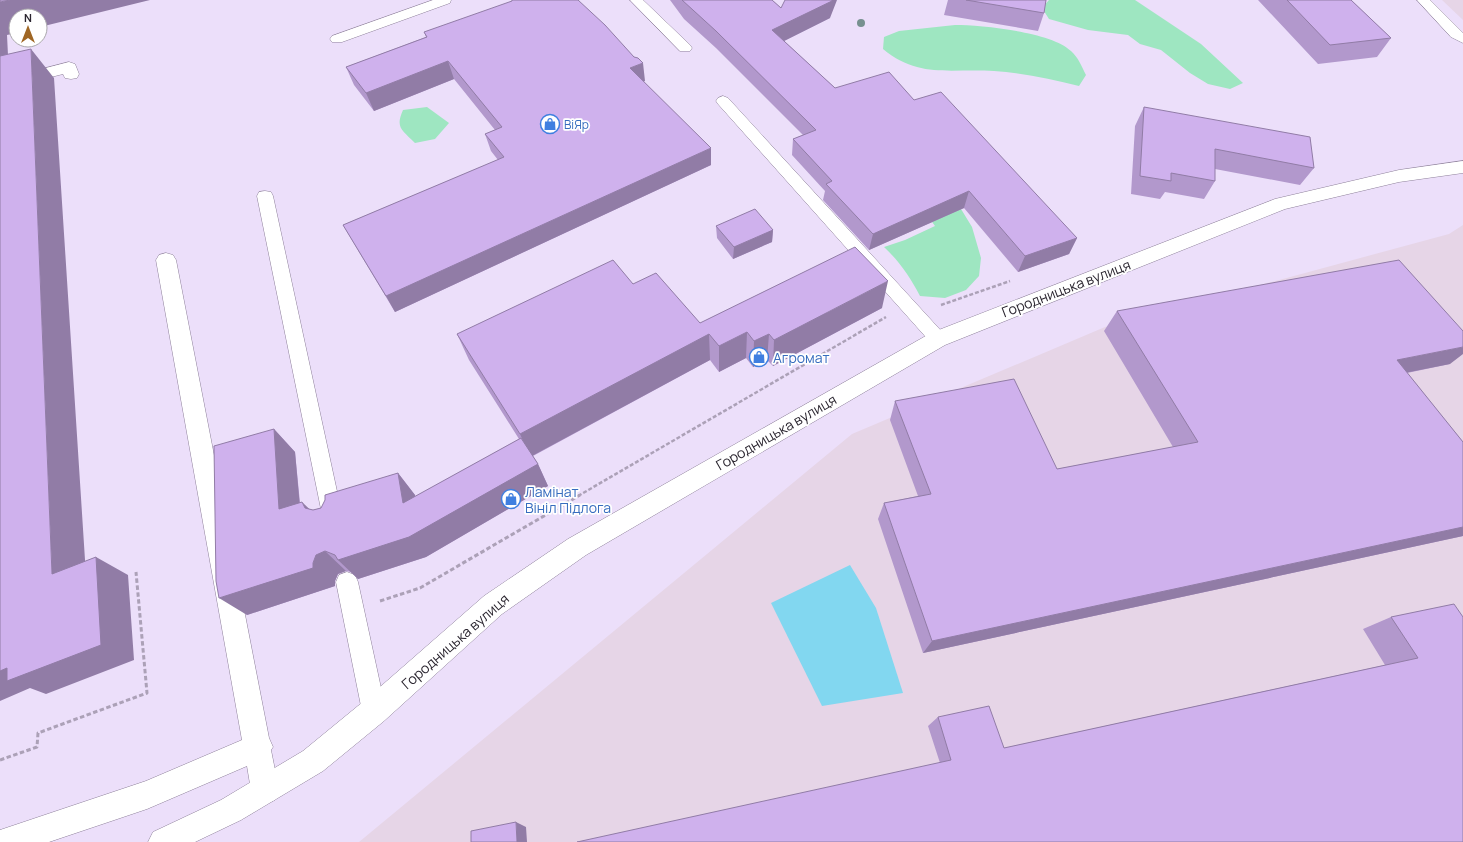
<svg xmlns="http://www.w3.org/2000/svg" width="1463" height="842" font-family="Manrope,sans-serif">
	<style>
		.industrial { fill: #e6d5e7 }
		.green { fill: #9ee6c1 }
		.water { fill: #82d7f0 }
		.lines { fill: none; stroke-linecap: round; stroke-linejoin: round }
		.lane-casing { stroke: #8e819a; stroke-width: 1 }
		.street-casing { stroke: #8e819a; stroke-width: 1 }
		.secondary-casing { stroke: #8e819a; stroke-width: 1 }
		.path-far1 { stroke: #aca1b7; stroke-width: 2.5; stroke-dasharray: 4 2; stroke-linecap: butt }
		.path { stroke: #aca1b7; stroke-width: 3; stroke-dasharray: 4.5 2.5; stroke-linecap: butt }
		.lane { fill: #fff; fill-rule: evenodd }
		.street { fill: #fff; fill-rule: evenodd }
		.secondary { fill: #fff; fill-rule: evenodd }
		.tree { fill: #77908f }
		.wall { fill: #b298cc }
		.shaded-wall { fill: #917ca6 }
		.building { fill: #cfb1ed; stroke: #917ca6 }
		.labels { text-anchor: middle; dominant-baseline: central; stroke-width: 3.5; stroke-linejoin: round; paint-order: stroke }
		.far-shop-label { font-size: 12px; fill: #366cbe; stroke: #fff; text-anchor: start }
		.street-label { font-size: 14px; fill: #2a252f; stroke: #fff }
		.shop-label { font-size: 14px; fill: #366cbe; stroke: #fff; text-anchor: start }
	</style>
	<rect width="100%" height="100%" fill="#ecdffa"/>
	<path class="industrial" d="M1442,0H1463V20Z
		M1463,225V842H359L852,434L1105,327L1449,234Z"/>
	<path class="green" d="M1049,0H1135L1201,44L1243,83L1230,89L1208,84L1190,73L1161,50L1140,44L1128,35L1088,30L1049,19L1042,8Z
		M955,25C982,25 1052,32 1071,51C1078,57 1082,67 1086,75L1079,86C1051,79 1023,73 994,71C951,68 919,79 883,49L884,37L899,31Z
		M427,107L449,123L435,139L415,143C402,130 395,128 403,110Z
		M894,170L961,209L972,227L981,258L979,276L966,290L945,298L920,296C910,277 900,262 884,247L905,240L935,226Z"/>
	<path class="water" d="M850,565L876,608L903,693L822,706L771,603Z"/>
	<g class="lines">
		<defs>
			<path id="lane" d="M433,0H451L450,3L342,42H332L330,39L332,36Z
				M630,0H643L690,45L692,48L690,51H680Z
				M1417,0H1430L1463,33V43L1451,37Z
				M723,96L728,98L944,334L947,339L944,344L938,346L932,344L718,104L716,101L718,98Z
				M265,191L271,192L273,196L343,519L340,526L333,528L326,526L323,519L257,196L259,192Z
				M347,572L355,575L358,582L386,711L382,719L374,723L366,719L362,711L336,582L339,575Z"/>
			<path id="street" d="M69,62L75,64L79,74L77,78L71,79L65,78L63,74L0,90V80Z
				M166,253L173,255L176,260L269,738L273,747L271,750L279,790L275,800L265,804L255,800L251,790L247,766L147,809L49,842H0V830L146,781L242,740L156,260L159,255Z"/>
			<path id="secondary" d="M1463,161V173L1399,182L1285,209L945,345L586,555L502,614L384,721L323,771L241,820L195,842H148L153,832L221,800L303,751L364,701L484,596L568,539L931,333L1275,199L1399,170Z"/>
		</defs>
		<use href="#lane" class="lane-casing"/>
		<use href="#street" class="street-casing"/>
		<use href="#secondary" class="secondary-casing"/>
		<path class="path-far1" d="M941,305L1010,281
			M578,496L886,317"/>
		<path class="path" d="M380,601L420,588L580,495
			M0,760L37,747L38,733L147,693L136,572"/>
		<use href="#lane" class="lane"/>
		<use href="#street" class="street"/>
		<use href="#secondary" class="secondary"/>
	</g>
	<circle class="tree" cx="861" cy="23" r="4"/>
	<path class="wall" d="M670,0H772L781,8L830,18L784,41L835,88L914,100L1077,238L1069,254L1018,272L964,208L869,250L823,200L825,191L792,155L793,139L803,135L716,48L684,19Z
		M948,0H1046L1044,13L1038,31L944,15Z
		M1258,0H1351L1391,38L1377,57L1318,64Z
		M424,32L645,81H643L711,165L395,312L353,242L343,225L498,160L491,151L485,134L495,130L454,79L374,111L354,85L346,67L426,37Z
		M1144,107L1314,168L1300,185L1215,169V181L1204,199L1165,192L1160,199L1131,194L1135,126Z
		M716,226L773,230L772,242L733,259L717,238Z
		M633,284L700,323L882,308L773,366L767,360L753,367L746,358L719,372L710,360L533,456L538,464L548,486L426,557L358,579L351,572L346,571L338,574L335,581V586L247,615L274,429L295,452L300,503L309,509L313,510L321,508L398,473L415,495V497L519,439L469,360L457,334Z
		M1117,311L1450,364L1407,373L1463,442V536L923,653L878,519L884,503L918,496L890,420L895,401L1057,469L1173,447L1104,331Z
		M1391,617H1463V842L940,763L928,726L938,717L1004,748L1385,665L1363,629Z"/>
	<path class="shaded-wall" d="M10,0H150L40,27V16H16V33L7,35L9,76L0,79V2Z
		M832,0H837L830,18L772,47V30Z
		M31,49L54,78L87,591L52,574Z
		M448,61L454,79L374,111L366,93Z
		M643,63L645,81L632,86L630,68Z
		M711,148V165L395,312L386,296Z
		M969,191L964,208L869,250L873,234Z
		M773,230L772,242L733,259L734,247Z
		M1077,238L1069,254L1018,272L1025,256Z
		M888,281L882,308L773,366L774,340Z
		M747,332L746,358L719,372V346Z
		M709,334L710,360L530,457L520,434Z
		M769,334L767,360L753,367L754,341Z
		M1463,347V354L1450,364L1374,379L1397,360Z
		M274,429L295,452L302,530L279,509Z
		M538,464L548,486L426,557L358,579L338,560Z
		M398,473L415,495L420,524L403,503Z
		M302,502L324,523L305,508Z
		M1463,527V536L923,653L932,641Z
		M325,551L346,571L338,574L335,581V586L247,615L219,598L313,563L316,555Z
		M96,557L128,575L134,660L46,694L30,688L0,701V671Z
		M516,822L526,827L527,842H517Z"/>
	<path class="building" d="M0,0H10L0,2Z
		M512,0H578L605,25L634,57L638,58L643,63L630,68L711,148L386,296L343,225L504,157L485,134L502,127L448,61L366,93L346,67L427,37L424,32L512,1Z
		M682,0H772L781,8L785,0H832V1L772,30L835,88L889,72L914,100L941,92L1077,238L1025,256L969,191L873,234L826,184L832,181L793,139L816,130L716,31Z
		M966,0H1046L1044,13Z
		M1287,0H1351L1391,38L1330,45Z
		M31,49L52,574L96,557L101,645L7,681V668L0,671V56Z
		M1144,107L1310,137L1314,168L1215,149V181L1171,173V181L1140,176Z
		M755,209L773,230L734,247L716,226Z
		M855,247L888,281L774,340L769,334L754,341L747,332L719,346L709,334L520,434L457,334L613,260L633,284L656,273L700,323Z
		M1399,260L1463,331V347L1397,360L1463,442V527L932,641L884,503L931,494L895,401L1014,379L1057,469L1198,442L1117,311Z
		M274,429L279,509L302,502L305,508L313,510L321,508L325,500V495L398,473L403,503L521,438L538,464L409,537L338,560L335,555L325,551L316,555L313,563V568L219,598L216,581L214,446Z
		M1454,604L1463,617V842H577L951,760L938,717L989,706L1004,748L1418,658L1391,617Z
		M516,822L517,842H471V831Z"/>
	<defs>
		<symbol id="shop-ring" viewBox="-11 -11 22 22"><circle r="9.5" fill="#fff" stroke="#3f7fe0" stroke-width="1.5"/><path d="M-5-2.5h2.3a2.7 3.5 0 0 1 5.4 0H5L5.5 6h-11ZM-1.5-2.5h3a1.5 2.3 0 0 0-3 0Z" fill="#3f7fe0"/></symbol>
	</defs>
	<g fill-rule="evenodd">
		<use href="#shop-ring" x="539" y="113" width="22" height="22"/>
		<use href="#shop-ring" x="748" y="346" width="22" height="22"/>
		<use href="#shop-ring" x="500" y="488" width="22" height="22"/>
	</g>
	<g class="labels">
		<g class="far-shop-label">
			<text x="564" y="124">ВіЯр</text>
		</g>
		<g class="street-label">
			<text transform="translate(1066 288) rotate(-21)">Городницька вулиця</text>
			<text transform="translate(776 432) rotate(-30)">Городницька вулиця</text>
			<text transform="translate(455 641) rotate(-41)">Городницька вулиця</text>
		</g>
		<g class="shop-label">
			<text x="773" y="357">Агромат</text>
			<text x="525" y="491">Ламінат<tspan x="525" dy="16">Вініл Підлога</tspan></text>
		</g>
	</g>
	<g transform="translate(28 28)"><circle r="19" fill="#ffffff" stroke="#aaa8ac"/>
	<path d="M0-3L7 15L0 10L-7 15Z" fill="#9f6624"/>
	<text y="-6" font-size="11" font-weight="bold" text-anchor="middle" fill="#2a252f">N</text>
	</g>
</svg>
